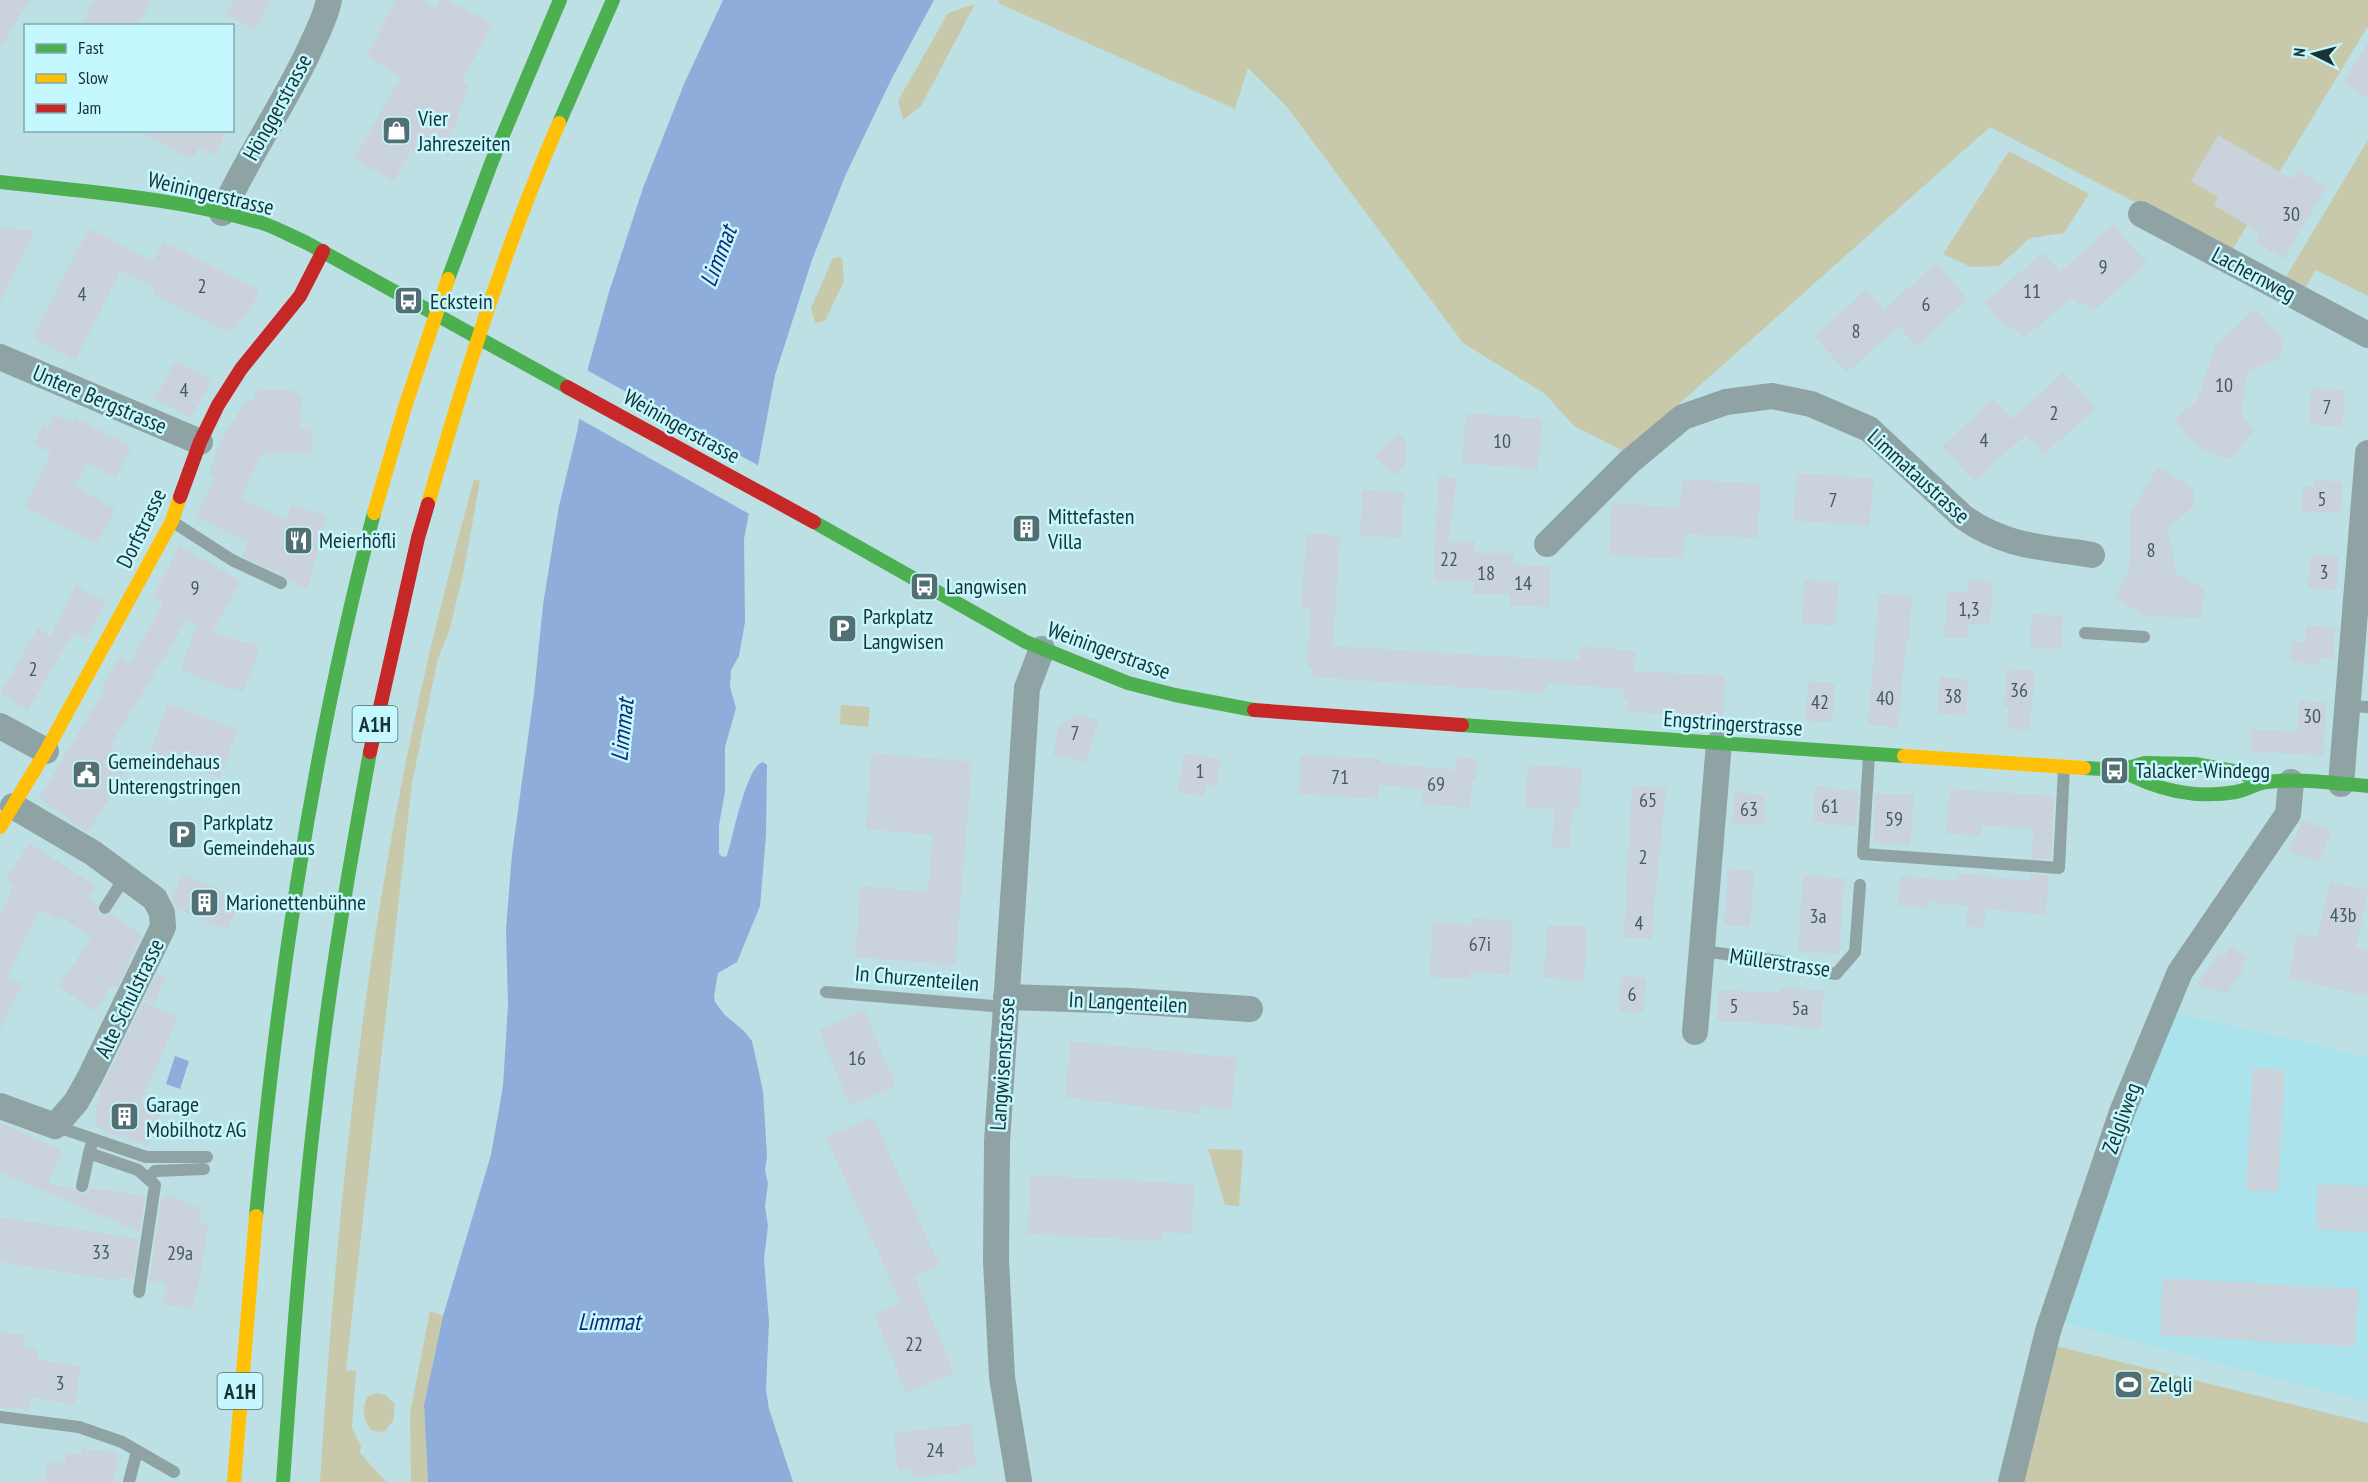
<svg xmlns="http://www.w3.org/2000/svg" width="2368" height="1482" font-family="'PT Sans Narrow',sans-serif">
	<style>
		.built { fill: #aae3eb }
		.green { fill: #c8c9ab }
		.water { fill: #8fadda }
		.pier { fill: #bde0e4 }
		.building { fill: #cad2db }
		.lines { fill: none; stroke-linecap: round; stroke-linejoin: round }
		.lane { stroke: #8fa3a5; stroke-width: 12 }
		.street { stroke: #8fa3a5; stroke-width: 26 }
		.fast { stroke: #4caf50; stroke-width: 14 }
		.slow { stroke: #ffc107; stroke-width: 14 }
		.jam { stroke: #c62828; stroke-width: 14 }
		.labels { text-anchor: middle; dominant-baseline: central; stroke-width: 5; stroke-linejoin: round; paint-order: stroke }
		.number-label { font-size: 20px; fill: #445a5f }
		.shield { fill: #c4f8fe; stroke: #4c6d72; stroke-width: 1.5 }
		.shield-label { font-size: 21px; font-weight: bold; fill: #183236 }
		.street-label { font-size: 22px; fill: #183236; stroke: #c4f8fe }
		.poi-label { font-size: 22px; fill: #183236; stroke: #c4f8fe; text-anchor: start }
		.water-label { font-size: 24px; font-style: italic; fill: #132972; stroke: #c4f8fe }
	</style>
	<rect width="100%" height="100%" fill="#bde0e4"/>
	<path class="built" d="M2171,1012L2368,1057V1402L2061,1322L2106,1179Z"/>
	<path class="green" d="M1000,0H2368V26L2231,252L1990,127L1625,452L1574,426L1544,393L1463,343L1287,107L1248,68L1235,109L998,3Z
		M975,4L921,106L903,120L898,101L948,13Z
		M2368,140V296L2316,270L2304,290L2284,280Z
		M2009,151L2089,194L2064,233L2030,238L1999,266L1971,267L1943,254Z
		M842,257L844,281L825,321L815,323L811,308L833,258Z
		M474,479L480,481L463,575L449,632L438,658L412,783L346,1370L356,1371L352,1428L361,1446L360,1453L386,1482H320C335,1236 359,989 409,747C427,657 450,568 474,479Z
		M841,705L870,707L868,727L840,724Z
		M1208,1149L1243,1150L1239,1206L1225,1205Z
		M430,1311L443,1316L424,1405L428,1482H411L410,1413Z
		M2056,1346L2368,1423V1482H2023Z
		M376,1393L385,1395L395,1404L393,1421L384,1432L372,1431C363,1420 362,1411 367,1397Z"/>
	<path class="water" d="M723,0H934L892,78L846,174L812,260L775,375L744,539L745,622L739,656L731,670L730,687L736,708L725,747V792L719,825V854L723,857L727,856C733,838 746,766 763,762L767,765L766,835L760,906L737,962L718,973L714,996L715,1002L724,1014L745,1032L752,1041L763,1091L767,1156L765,1170L768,1184L765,1206L768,1226L764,1259L769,1322L766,1390L769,1409L793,1482H428L424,1405L443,1316L491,1155L503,1086L508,1005L506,929L512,854L534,694L543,605L559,506L577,432L588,368L609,292L643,188L684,84Z
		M175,1056L189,1061L180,1089L166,1084Z"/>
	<path class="pier" d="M585,369L761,467L753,516L576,417Z"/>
	<path class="building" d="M0,0H30L0,48Z
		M94,0H151L138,26H80Z
		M234,0H271L255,30L226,14Z
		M395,0H420L436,9L441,0H448L493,24L461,82L469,87L456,118L458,119L441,151L425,142L419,153L411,149L394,181L354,159L401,77L367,56Z
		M2368,42V98L2343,83Z
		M135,130H227L215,156L199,148L194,156L192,155L190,158Z
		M2218,135L2292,179L2297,170L2326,187L2284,259L2255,242L2260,233L2214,205L2218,197L2191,181Z
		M2113,225L2147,263L2092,312L2082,301L2078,305L2071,298L2023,339L2011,325L2007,329L1985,303L2043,252L2060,272Z
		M0,227L34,231L0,302Z
		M89,228L153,261L163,241L260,290L247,315L244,314L235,330L229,327L227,331L153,294L155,288L121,271L75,360L33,338Z
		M1936,263L1968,299L1917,346L1899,326L1847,372L1814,337L1866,290L1884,310Z
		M2255,309L2284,340L2279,358L2247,372L2241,414L2255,430L2230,459L2199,449L2175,420L2198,399L2216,345Z
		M175,361L212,380L191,417L155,399Z
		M2064,372L2096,408L2044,454L2026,435L1974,481L1942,446L1994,399L2012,419Z
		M2311,388L2345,390L2342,427L2309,424Z
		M255,389L298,391V396H301L300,428L312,429L311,453H262L240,499L287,519L291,504L326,516L308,590L289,581L285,576L242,556L249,542L196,516L216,477L209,474L217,449L226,431L248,399L254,402Z
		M1466,413L1542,419L1538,469L1462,463Z
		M55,415L74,423L73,417L132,447L116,477L87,463L75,486L115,509L97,544L25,507L51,453L34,444L43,424L49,426Z
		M1398,434L1407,442L1406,463L1394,475L1375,457Z
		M2157,467L2193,488L2194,506L2168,529L2176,573L2205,590L2201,618L2147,616L2115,598L2129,572L2131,513Z
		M1797,473L1874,479L1869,526L1793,520Z
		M1438,476L1457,478L1448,541H1475V553H1513V565L1550,566L1549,607L1510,606V594H1473V581L1434,580Z
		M1682,479L1761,484L1757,538L1684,534L1683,559L1609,555L1612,503L1680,508Z
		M2315,480L2342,482L2340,513L2302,511L2303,486L2314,487Z
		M1363,490L1404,493L1401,538L1360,535Z
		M1016,515L1044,522L1038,543L1011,535Z
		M1307,533L1340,536L1333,646L1579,661L1580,646L1636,651L1634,671L1725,676L1723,720L1627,711L1628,699H1623L1624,689L1549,683L1544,693L1313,677V668L1307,667L1311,609H1301Z
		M179,546L241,581L212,632L260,647L243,692L195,676L181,668L197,625L187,620L110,746L131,762L88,833L39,798L105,689L102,687L119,657L130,664L163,602L153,596Z
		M2311,555L2339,557L2336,590L2308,588Z
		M1805,580L1838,582L1835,626L1802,623Z
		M1969,580L1993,581L1990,625L1969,624L1967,638L1944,637L1948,591L1968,593Z
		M76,586L106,602L86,639L73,633L28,710L0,693L38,628L50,636Z
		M1879,594L1912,596L1909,641H1906L1898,728L1868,725Z
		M2032,614L2063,616L2061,649L2030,647Z
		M2306,625L2335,628L2333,659L2321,658V664L2291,662L2292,641L2305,642Z
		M2007,669L2035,671L2029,730L2007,728L2009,707L2004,706Z
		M1940,677L1969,680L1966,716L1937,713Z
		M1808,681L1835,683L1832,722L1806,721Z
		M2299,700L2326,703L2323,756L2251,751L2252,729L2297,732Z
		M168,704L237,729L220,778L150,752Z
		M1078,715L1098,720L1087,762L1053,756L1058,726Z
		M872,753L972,762L955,965L855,957L861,886L928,892L933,835L866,829Z
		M1184,753L1220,759L1216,786L1206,784L1204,796L1178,792Z
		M1301,755L1381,759V763L1455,770L1456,757L1477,759L1475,781H1472L1470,808L1422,804L1423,789L1379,785L1378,799L1299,794Z
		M1528,765L1582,768L1579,809L1572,808L1570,848L1552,847L1554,809L1525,807Z
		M1632,785L1666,788L1651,939L1624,937Z
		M1816,786L1859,792L1856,826L1813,822Z
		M1950,789L2054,796L2051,859L2031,858L2034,829L1981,825V836L1946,834Z
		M1735,792L1765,795L1763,825L1732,823Z
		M1875,793L1914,795L1910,845L1874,843Z
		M2302,820L2331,831L2319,862L2289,851Z
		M29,843L96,886L88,898L98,905L100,915L105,916L111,914L142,935L128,961L129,962L117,988L111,986L95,1011L59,987L91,937L61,917L58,921L39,909L7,977L22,984L0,1030V918L14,884L6,879Z
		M1728,869L1754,871L1750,927L1724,925Z
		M1957,873L2029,881L2030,874L2049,876L2046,915L1986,909L1984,928L1966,926L1968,906L1929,902L1928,908L1898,906L1901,876L1956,881Z
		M183,874L241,900L227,930L176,908L172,899Z
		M1803,875L1844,878L1839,954L1798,951Z
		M2330,882L2368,890L2356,947L2368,950V996L2288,978L2298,934L2317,938Z
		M1473,918L1513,921L1510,974L1470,972V979L1430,977L1433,923L1473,925Z
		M1547,925L1587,927L1584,981L1544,978Z
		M2231,946L2247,957L2241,967L2243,968L2228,993L2197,986L2218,952L2225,956Z
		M157,973L165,977L154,1004L144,1000Z
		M1621,976L1646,978L1643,1013L1619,1011Z
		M1781,987L1824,991L1820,1030L1777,1024L1717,1021L1719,990L1780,993Z
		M143,1002L178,1017L141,1102L162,1112L147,1146L118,1133L116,1136L95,1126L97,1104L101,1095L99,1093Z
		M864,1010L896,1086L850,1106L819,1030Z
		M1071,1041L1237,1058L1231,1110L1201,1106L1200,1114L1065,1097Z
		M2253,1068L2285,1070L2278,1192L2246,1190Z
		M873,1117L939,1265L914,1276L954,1373L906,1393L874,1314L901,1303L826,1137Z
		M0,1123L62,1150L48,1184L74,1188L81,1194L88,1192L90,1188L145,1196L140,1232L0,1172Z
		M1030,1175L1194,1184L1191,1234L1163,1232L1162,1241L1028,1234Z
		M2318,1184L2368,1187V1232L2316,1229Z
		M165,1193L201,1209L199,1223L208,1225L198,1289H196L193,1309L163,1304L166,1284L149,1282L161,1199H165Z
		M0,1217L139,1239L133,1279L120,1277L119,1281L0,1262Z
		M2163,1278L2358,1289L2355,1347L2160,1335Z
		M0,1332L24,1335L22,1347L38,1349L37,1359L81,1367L74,1405L31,1397L29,1410L0,1407Z
		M971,1424L976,1467L958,1468V1473L913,1478L912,1469L898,1470L894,1433Z
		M82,1448L118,1453L113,1482H46V1463H65V1453L81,1454Z"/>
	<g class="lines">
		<path class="lane" d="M173,522L232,560L281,583
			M2085,633L2144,637
			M2348,706L2368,707
			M1869,755L1863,854L2059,868L2064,767
			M105,908L125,877
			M1702,951L1779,961L1809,970L1836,974L1855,952L1860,885
			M826,992L1005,1007
			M55,1126L146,1157H207
			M93,1139L89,1153L138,1170L155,1185L139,1292
			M148,1178L155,1171L204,1169
			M82,1186L89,1153
			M0,1417L79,1427L122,1442L174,1472
			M129,1482L137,1451"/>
		<path class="street" d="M222,213C247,158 281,109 307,55C315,37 325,20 329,0
			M2141,214L2368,335
			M0,357L200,442
			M1547,544L1629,462L1683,417L1726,402L1772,396L1811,404L1869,429L1963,517C2005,547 2043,547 2092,555
			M0,726L46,751
			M2341,784L2368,453
			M1006,997L1129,1001L1250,1009
			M1695,1032L1719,743
			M0,1106L55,1126L76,1102L90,1077L163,927L162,913L155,899L93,853L13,806
			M1019,1481L1002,1377L996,1261L997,1142L1027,688L1042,649
			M2011,1482L2048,1331L2122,1112L2180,972L2288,814L2291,782"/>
		<path class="fast" d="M559,123L613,0
			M0,182C89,192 179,198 265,224C279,229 293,237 307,243L567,387
			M448,279L492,161L560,0
			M814,522L1026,642L1128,683L1175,695L1254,710
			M1462,725L1904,756
			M2084,768L2121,770L2145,763L2195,764L2239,772L2264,782
			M2121,770C2156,790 2196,799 2236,792C2247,790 2256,783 2267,782C2300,778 2335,783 2368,786
			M256,1216C278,979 313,743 374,513
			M283,1482C292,1355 301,1228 316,1102C329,984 349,868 370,752"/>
		<path class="slow" d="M428,504C465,375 505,246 559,123
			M374,513L405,407L448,279
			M1904,756L2084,768
			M0,827L46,751L172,521L180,497
			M234,1482L256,1216"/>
		<path class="jam" d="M567,387L814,522
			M180,497L200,442L218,405L241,369L300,296L323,251
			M1254,710L1462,725
			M370,752L418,538L428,504"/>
	</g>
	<defs>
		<symbol id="shop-square" viewBox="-11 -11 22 22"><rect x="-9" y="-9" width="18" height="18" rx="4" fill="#526f73" stroke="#c4f8fe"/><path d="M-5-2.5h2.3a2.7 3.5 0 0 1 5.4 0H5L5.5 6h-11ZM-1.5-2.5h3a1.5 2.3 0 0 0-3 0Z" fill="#fff"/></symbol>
		<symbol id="bus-square" viewBox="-11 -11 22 22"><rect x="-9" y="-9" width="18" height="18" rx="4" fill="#526f73" stroke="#c4f8fe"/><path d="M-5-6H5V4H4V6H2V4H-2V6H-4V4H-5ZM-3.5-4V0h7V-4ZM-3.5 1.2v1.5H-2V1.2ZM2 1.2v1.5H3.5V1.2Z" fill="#fff"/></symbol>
		<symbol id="building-square" viewBox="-11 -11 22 22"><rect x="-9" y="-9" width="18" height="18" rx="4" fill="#526f73" stroke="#c4f8fe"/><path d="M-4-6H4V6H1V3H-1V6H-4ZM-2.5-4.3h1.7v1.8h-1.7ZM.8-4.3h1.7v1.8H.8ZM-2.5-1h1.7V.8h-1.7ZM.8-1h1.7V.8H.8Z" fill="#fff"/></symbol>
		<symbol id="restaurant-square" viewBox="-11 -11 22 22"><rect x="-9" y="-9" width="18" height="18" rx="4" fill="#526f73" stroke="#c4f8fe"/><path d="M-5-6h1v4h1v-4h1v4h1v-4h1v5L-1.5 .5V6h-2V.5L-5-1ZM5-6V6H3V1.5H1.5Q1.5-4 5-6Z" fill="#fff"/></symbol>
		<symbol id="parking-square" viewBox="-11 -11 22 22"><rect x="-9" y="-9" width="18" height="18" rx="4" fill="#526f73" stroke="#c4f8fe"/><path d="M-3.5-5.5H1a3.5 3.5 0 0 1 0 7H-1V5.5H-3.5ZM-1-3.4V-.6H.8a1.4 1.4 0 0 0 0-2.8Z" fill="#fff"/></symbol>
		<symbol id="civic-square" viewBox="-11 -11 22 22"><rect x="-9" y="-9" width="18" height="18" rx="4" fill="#526f73" stroke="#c4f8fe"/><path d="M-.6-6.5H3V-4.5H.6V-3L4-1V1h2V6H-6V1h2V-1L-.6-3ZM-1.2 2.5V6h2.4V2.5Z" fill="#fff"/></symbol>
		<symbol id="stadium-square" viewBox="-11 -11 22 22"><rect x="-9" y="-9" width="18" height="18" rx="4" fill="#526f73" stroke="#c4f8fe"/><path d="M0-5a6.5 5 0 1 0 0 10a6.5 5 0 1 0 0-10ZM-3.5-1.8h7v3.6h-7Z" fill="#fff"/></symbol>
	</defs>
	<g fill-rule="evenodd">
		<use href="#shop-square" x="380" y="114" width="33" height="33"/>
		<use href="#bus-square" x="392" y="284" width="33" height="33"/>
		<use href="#building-square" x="1010" y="512" width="33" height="33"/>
		<use href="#restaurant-square" x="282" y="524" width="33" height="33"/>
		<use href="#bus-square" x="908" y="570" width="33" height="33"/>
		<use href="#parking-square" x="826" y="612" width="33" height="33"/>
		<use href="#bus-square" x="2098" y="754" width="33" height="33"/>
		<use href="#civic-square" x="70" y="758" width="33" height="33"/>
		<use href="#parking-square" x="166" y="818" width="33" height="33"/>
		<use href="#building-square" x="188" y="886" width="33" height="33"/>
		<use href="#building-square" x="108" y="1100" width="33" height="33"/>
		<use href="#stadium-square" x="2112" y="1368" width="33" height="33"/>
	</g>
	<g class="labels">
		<g class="number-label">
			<text x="2291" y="214">30</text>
			<text x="2103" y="267">9</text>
			<text x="202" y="286">2</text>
			<text x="2032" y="291">11</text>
			<text x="82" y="294">4</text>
			<text x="1926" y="304">6</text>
			<text x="1856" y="331">8</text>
			<text x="2224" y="385">10</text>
			<text x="184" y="390">4</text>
			<text x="2327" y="407">7</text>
			<text x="2054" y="413">2</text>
			<text x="1984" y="440">4</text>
			<text x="1502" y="441">10</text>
			<text x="2322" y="499">5</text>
			<text x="1833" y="500">7</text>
			<text x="2151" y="550">8</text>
			<text x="1449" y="559">22</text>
			<text x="2324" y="572">3</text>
			<text x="1486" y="573">18</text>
			<text x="1523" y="583">14</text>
			<text x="195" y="588">9</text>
			<text x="1969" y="609">1,3</text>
			<text x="33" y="669">2</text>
			<text x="2019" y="690">36</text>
			<text x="1953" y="696">38</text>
			<text x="1885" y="698">40</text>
			<text x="1820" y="702">42</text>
			<text x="2312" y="716">30</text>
			<text x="1075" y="733">7</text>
			<text x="1200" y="771">1</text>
			<text x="1340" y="777">71</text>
			<text x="1436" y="784">69</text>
			<text x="1648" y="800">65</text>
			<text x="1830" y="806">61</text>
			<text x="1749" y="809">63</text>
			<text x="1894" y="819">59</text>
			<text x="1643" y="857">2</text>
			<text x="2343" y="915">43b</text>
			<text x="1818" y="916">3a</text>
			<text x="1639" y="923">4</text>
			<text x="1480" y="944">67i</text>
			<text x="1632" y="994">6</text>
			<text x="1734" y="1006">5</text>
			<text x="1800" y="1008">5a</text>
			<text x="857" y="1058">16</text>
			<text x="101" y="1252">33</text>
			<text x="180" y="1253">29a</text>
			<text x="914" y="1344">22</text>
			<text x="60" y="1383">3</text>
			<text x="935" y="1450">24</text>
		</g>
		<g class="shield">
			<rect x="352.5" y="706" width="45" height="36" rx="4.5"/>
			<rect x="217.5" y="1373" width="45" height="36" rx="4.5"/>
		</g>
		<g class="shield-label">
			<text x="375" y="724">A1H</text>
			<text x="240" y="1391">A1H</text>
		</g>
		<g class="street-label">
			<text transform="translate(277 107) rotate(-61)">Hönggerstrasse</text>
			<text transform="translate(211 193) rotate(13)">Weiningerstrasse</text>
			<text transform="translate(2254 274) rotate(28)">Lachernweg</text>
			<text transform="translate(100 399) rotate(23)">Untere Bergstrasse</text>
			<text transform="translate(682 426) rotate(29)">Weiningerstrasse</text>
			<text transform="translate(1919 476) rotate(42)">Limmataustrasse</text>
			<text transform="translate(141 528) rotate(-64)">Dorfstrasse</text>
			<text transform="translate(1109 650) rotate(20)">Weiningerstrasse</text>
			<text transform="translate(1733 723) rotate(4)">Engstringerstrasse</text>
			<text transform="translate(1780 962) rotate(8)">Müllerstrasse</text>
			<text transform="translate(917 978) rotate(5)">In Churzenteilen</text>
			<text transform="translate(129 998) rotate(-64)">Alte Schulstrasse</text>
			<text transform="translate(1128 1002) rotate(3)">In Langenteilen</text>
			<text transform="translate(1002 1064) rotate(-86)">Langwisenstrasse</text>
			<text transform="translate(2121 1118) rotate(-70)">Zelgliweg</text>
		</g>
		<g class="poi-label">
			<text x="418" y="118">Vier<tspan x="418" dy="25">Jahreszeiten</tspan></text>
			<text x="430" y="301">Eckstein</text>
			<text x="1048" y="516">Mittefasten<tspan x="1048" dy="25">Villa</tspan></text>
			<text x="319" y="540">Meierhöfli</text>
			<text x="946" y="586">Langwisen</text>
			<text x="863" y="616">Parkplatz<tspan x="863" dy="25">Langwisen</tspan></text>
			<text x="108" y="761">Gemeindehaus<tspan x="108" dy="25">Unterengstringen</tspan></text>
			<text x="2135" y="770">Talacker-Windegg</text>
			<text x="203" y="822">Parkplatz<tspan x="203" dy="25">Gemeindehaus</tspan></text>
			<text x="226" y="902">Marionettenbühne</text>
			<text x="146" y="1104">Garage<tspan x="146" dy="25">Mobilhotz AG</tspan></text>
			<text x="2150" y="1384">Zelgli</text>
		</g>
		<g class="water-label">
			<text transform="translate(718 256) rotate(-69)">Limmat</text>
			<text transform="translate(622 730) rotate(-84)">Limmat</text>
			<text x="609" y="1321">Limmat</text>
		</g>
	</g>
	<rect x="24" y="24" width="210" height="108" fill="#c4f8fe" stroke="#7fa9ae" stroke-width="1.5"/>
	<rect x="36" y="44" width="30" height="9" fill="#4caf50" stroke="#7fa9ae" stroke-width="1.5"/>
	<text x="78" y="54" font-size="18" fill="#183236">Fast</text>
	<rect x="36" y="74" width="30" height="9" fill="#ffc107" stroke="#7fa9ae" stroke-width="1.5"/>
	<text x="78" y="84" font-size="18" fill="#183236">Slow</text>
	<rect x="36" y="104" width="30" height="9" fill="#c62828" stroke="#7fa9ae" stroke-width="1.5"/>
	<text x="78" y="114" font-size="18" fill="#183236">Jam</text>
	<g transform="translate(2314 54) rotate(276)" stroke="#c4f8fe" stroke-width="4.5" paint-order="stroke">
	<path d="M0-4.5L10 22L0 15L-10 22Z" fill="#183236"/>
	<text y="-9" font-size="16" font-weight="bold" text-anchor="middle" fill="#183236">N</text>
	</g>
</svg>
